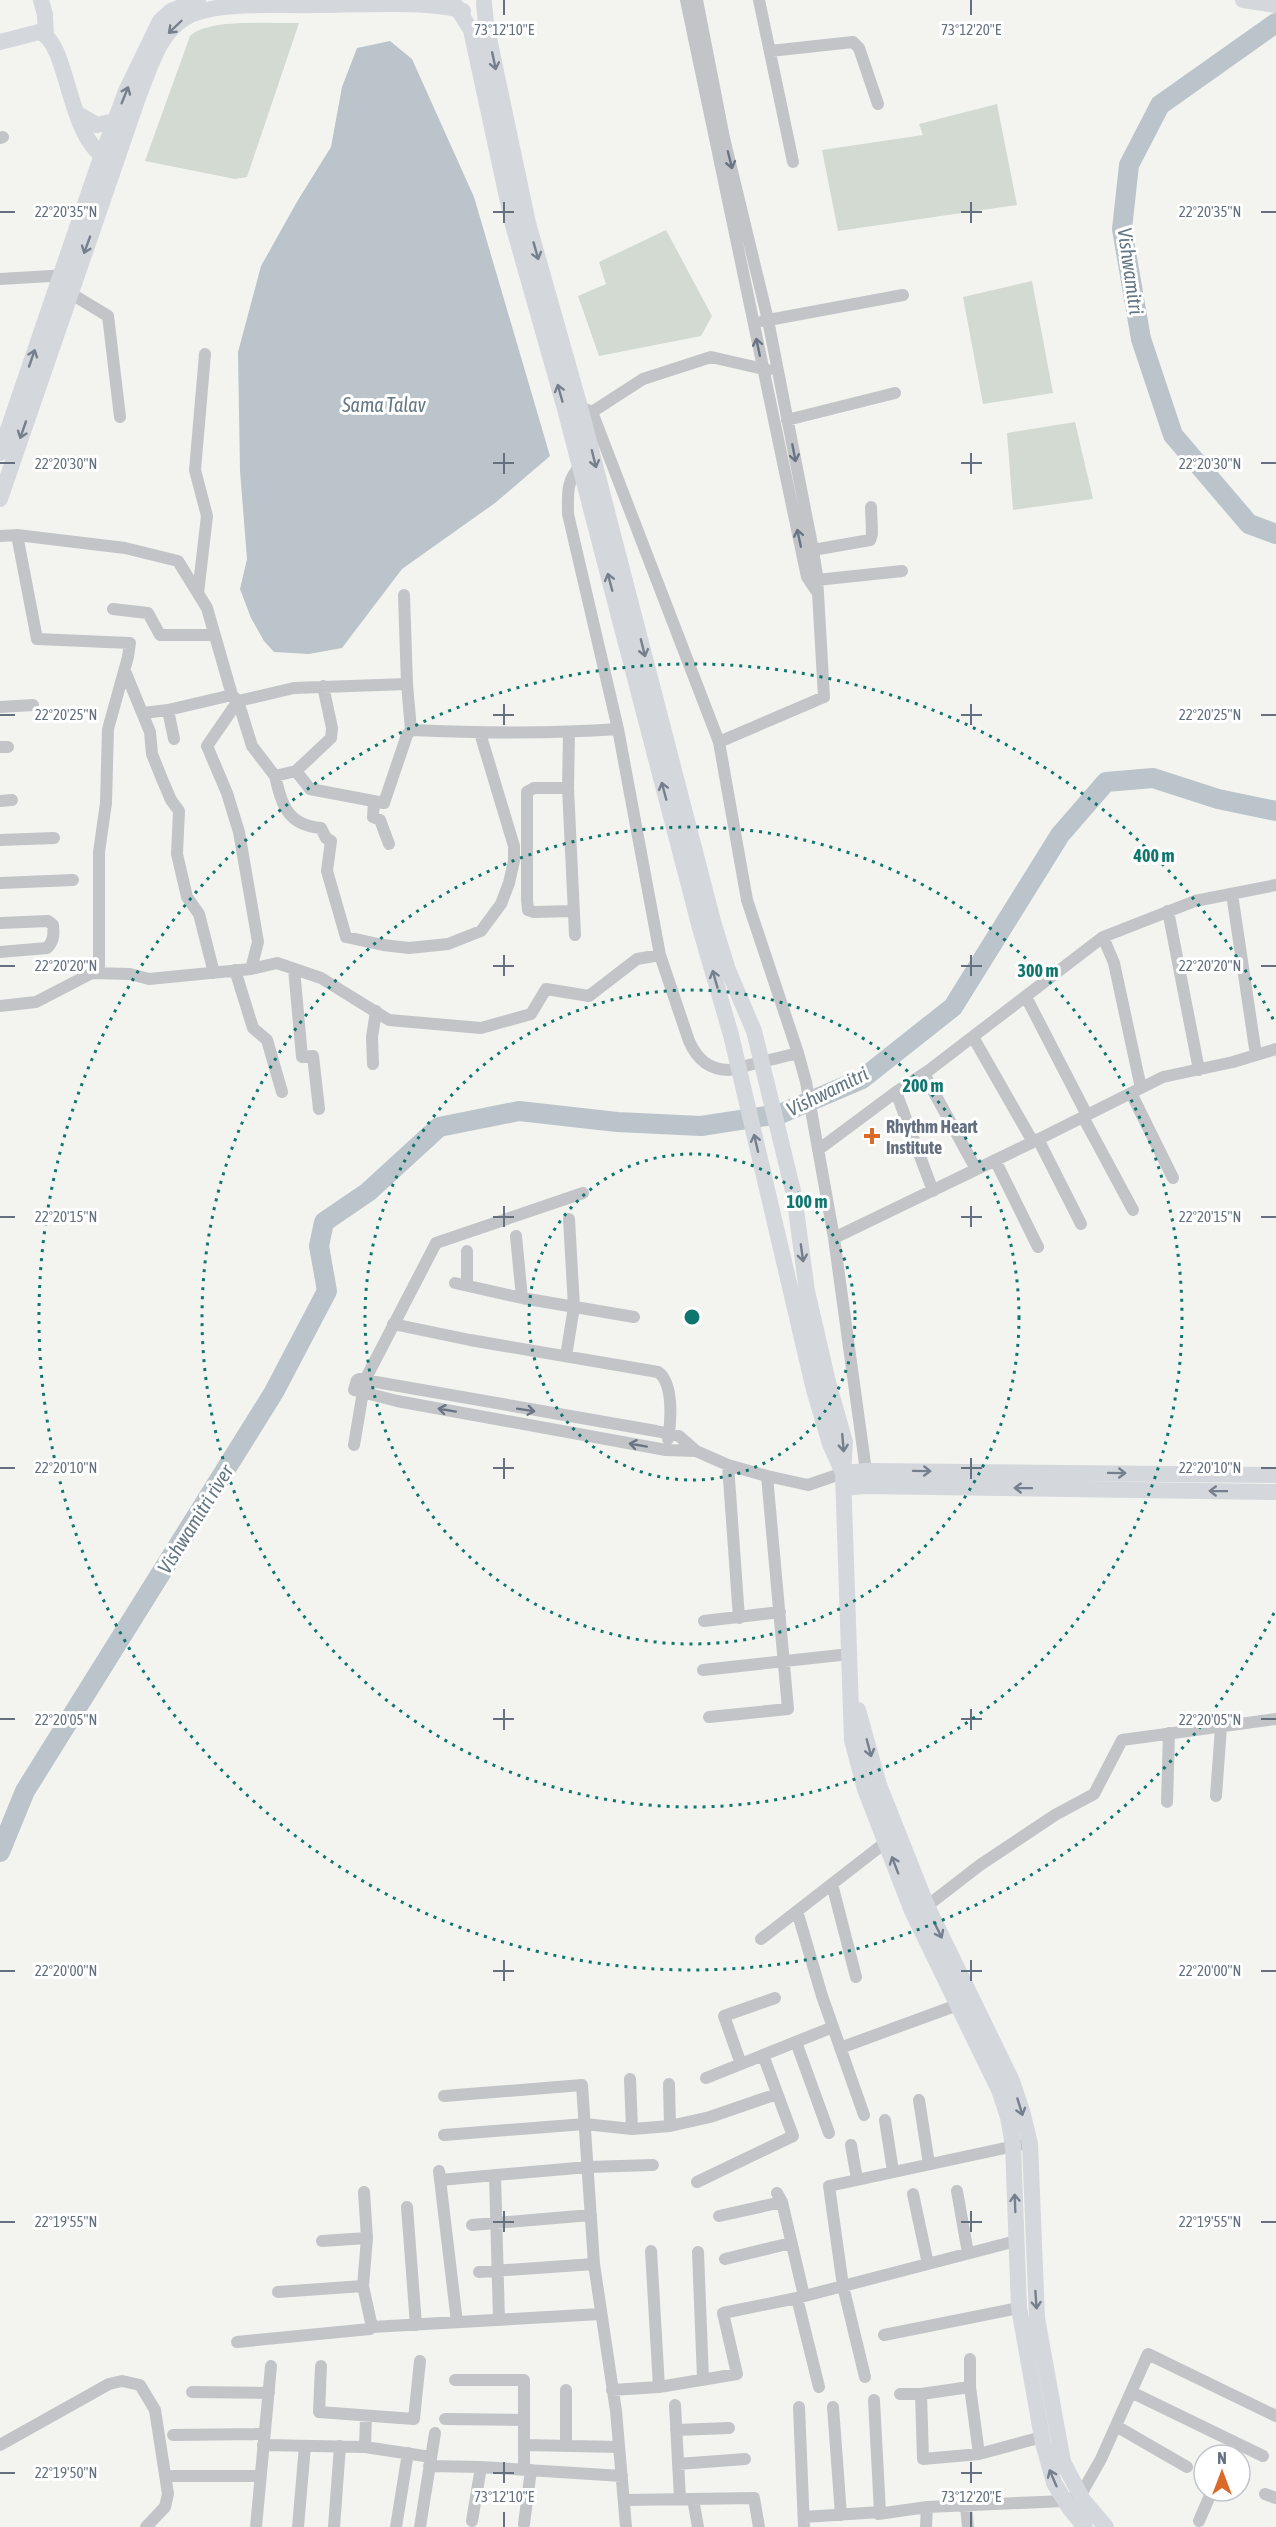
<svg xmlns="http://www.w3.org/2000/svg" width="1276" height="2527" font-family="'Asap Condensed',sans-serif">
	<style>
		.green { fill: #d3dad1 }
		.water { fill: #bac4ca }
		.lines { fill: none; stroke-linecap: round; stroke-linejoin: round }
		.river { stroke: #bac4ca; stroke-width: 20 }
		.street { stroke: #c2c4c8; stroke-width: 12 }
		.secondary { stroke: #d4d7dc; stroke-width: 16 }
		.oneway { stroke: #757f8e }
		.oneway2 { stroke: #697484 }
		.ticks { fill: none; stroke: #647080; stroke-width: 2 }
		.ring { fill: none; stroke: #0f766e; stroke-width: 3; stroke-dasharray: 3 6 }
		.poi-dot { fill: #db6928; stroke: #fff; stroke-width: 2 }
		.labels { text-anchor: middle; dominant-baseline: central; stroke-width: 6; stroke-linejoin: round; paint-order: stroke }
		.poi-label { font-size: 18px; font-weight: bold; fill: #647080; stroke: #fff; text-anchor: start }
		.water-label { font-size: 20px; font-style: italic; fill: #647784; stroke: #fff }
		.ticks-label { font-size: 15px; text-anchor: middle; fill: #647080; stroke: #fff; stroke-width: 6; stroke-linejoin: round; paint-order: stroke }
		.centre { fill: #0f766e; stroke: #fff; stroke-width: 3 }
		.ring-label { font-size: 18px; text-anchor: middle; font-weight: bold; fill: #0f766e; stroke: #fff; stroke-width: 6; stroke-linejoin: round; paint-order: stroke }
	</style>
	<rect width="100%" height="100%" fill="#f3f4f0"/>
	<path class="green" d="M299,23L247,177L235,179L145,161L190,36C208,18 273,24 299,23Z
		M997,104L1017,205L838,231L822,150L923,135L919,124Z
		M666,230L712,316L701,336L599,356L578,296L606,284L599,262Z
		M1032,281L1053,393L983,404L963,297Z
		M1075,422L1093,499L1013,510L1007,433Z"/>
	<path class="water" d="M390,41L412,59L474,197L550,456L495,503L402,569L342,648L309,654L274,652L264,641L251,618L240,589L247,559L240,471L238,352L261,266L298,200L331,147L342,87L357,48Z"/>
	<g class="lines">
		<path class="river" d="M1276,23L1160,105L1129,165L1122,229L1141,339L1173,435L1249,524L1276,534
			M0,1852L25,1791L274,1392L327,1291L319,1246L324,1222L368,1192L439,1127L519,1111L617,1122L701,1126L780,1114L862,1079L953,1007L1060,835L1106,782L1153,778L1218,799L1276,811"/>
		<path class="street" d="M686,0L807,577L817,592
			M697,0L724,138L768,320L813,550L817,576L824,697L719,742
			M759,0L793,162
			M770,51L853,42L859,48L878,104
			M0,138L3,137
			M0,279L68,275
			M70,293L108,316L120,417
			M763,321L903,295
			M580,407L592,412L719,742L747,900L798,1053L806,1082L834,1238L866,1471L865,1479
			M592,412L643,379L711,357L768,370
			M787,420L895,393
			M580,467C566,480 568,495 568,514L618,729L660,955L689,1041C697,1059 709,1070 729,1070L798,1053
			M17,535L37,639L130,643L128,657L108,729L106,803L99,852V972
			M0,536L17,535L125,548L178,561L207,608L232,695L238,701L252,746L275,776L296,771L310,789L384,803L407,735L411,730L407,684L294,688L238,701L207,746L227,793L239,832L258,942L251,969
			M813,550L870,540L872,534L871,507
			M817,580L902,571
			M198,593L207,516L195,470L205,354
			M404,595L407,684
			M113,609L148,613L160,635H215
			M125,671L150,732L152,754L162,779L171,800L179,811L177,854L187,897L199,914L214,973
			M0,707L33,705
			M168,710L174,739
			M143,713L168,710L232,695
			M411,730C480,733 549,734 618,729
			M569,732L568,788L575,935
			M0,747H8
			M296,771L331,738L332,728L323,686
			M275,776C282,805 287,825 321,828L326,838L331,841L327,871L346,937L383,945L409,948L448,944L481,931L501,904L509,883L514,861V846L480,733
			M568,788H534L527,792V900L528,910L534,912L574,911
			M0,801L12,800
			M374,801L373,817L380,820L389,844
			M0,840L54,838
			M0,883L73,880
			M1232,894L1256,1055
			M1168,911L1199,1070
			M0,923L48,921L53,925C54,934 54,941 47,948L0,952
			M1103,937L1114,963L1141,1088
			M294,969L302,1057L313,1056L319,1109
			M235,970L253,1028L267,1040L282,1092
			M1026,997L1087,1115
			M0,1006L36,1002L92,973L130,974L149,979L251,969L277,963L321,978L389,1020L481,1028L531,1014L546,989L589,996L637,959L660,955
			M373,1064L372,1037L376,1011
			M924,1074L976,1169
			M896,1092L933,1191
			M1131,1093L1173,1178
			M1083,1117L1133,1210
			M1038,1139L1081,1224
			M1033,1142L1163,1077L1233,1062L1276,1049
			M818,1150L896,1092L928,1071L1103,937L1195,901L1276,885
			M995,1160L1038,1247
			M516,1236L522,1298
			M834,1238L1033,1142L973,1037
			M467,1251V1285
			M455,1283L522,1298L634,1317
			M393,1324L470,1340L658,1372C674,1383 671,1422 668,1439
			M566,1356L574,1307L569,1219
			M354,1445L365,1380L436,1243L583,1193
			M696,1451L666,1450L397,1401L354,1390L357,1380L359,1379L656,1431L679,1436L696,1451L728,1465L767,1476L808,1485L843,1473
			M728,1465L739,1618
			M704,1621L780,1612
			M703,1670L850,1654
			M709,1717L788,1709L767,1476
			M1216,1796L1221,1727
			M1167,1802L1169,1733
			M832,1884L856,1977
			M927,1906L980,1865L1055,1815L1094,1794L1122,1740L1276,1719
			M797,1911L822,1996L864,2115
			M761,1939L886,1842
			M796,2042L829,2133
			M840,2048L963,2003
			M741,2064L724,2016L775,1998
			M706,2078L833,2027
			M630,2079L632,2129
			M669,2084L670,2126
			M444,2096L582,2085L594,2264L616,2411L626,2527
			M919,2100L929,2164
			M885,2120L893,2171
			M444,2135L585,2124L632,2129L670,2126L710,2117L777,2094
			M851,2145L857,2179
			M439,2171L457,2322
			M495,2175L499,2320
			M440,2180L588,2167L653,2165
			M697,2182L793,2136L763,2055
			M957,2191L968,2253
			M777,2193L782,2202L804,2296
			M913,2194L928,2264
			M407,2207L416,2325
			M719,2216L782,2202
			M472,2225L591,2215
			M322,2241L367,2238
			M651,2251L659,2387
			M698,2252L703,2379
			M725,2259L791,2243
			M479,2272L594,2264
			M278,2292L363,2286
			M797,2298L819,2387
			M372,2327L600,2314
			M884,2335L1019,2308
			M237,2342L370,2329L372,2327L363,2286L367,2238L364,2192
			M970,2359V2387L979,2454
			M321,2366L319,2412L414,2419L420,2361
			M865,2377L843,2286L829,2186L1019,2145
			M455,2380H524V2470
			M566,2390V2446
			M612,2390L659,2387L737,2374L723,2313L797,2298L1016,2241
			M192,2392L269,2393
			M1131,2392L1263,2456
			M900,2394H921L970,2387
			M921,2394L923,2459L979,2454L1042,2437
			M874,2400L880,2512
			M675,2405L680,2499
			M799,2407L804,2527
			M833,2407L841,2515
			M445,2419L524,2420
			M1116,2426L1187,2467
			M676,2430L729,2428
			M173,2435L264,2434
			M0,2445L109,2384L122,2381L140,2385L155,2410L168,2494L165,2507L146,2527
			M263,2445L365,2447L431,2457
			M524,2445L619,2447
			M365,2447L366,2416
			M1227,2455L1233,2441
			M678,2464L745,2459
			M429,2466L481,2467L622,2476
			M172,2476H260
			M1265,2494L1276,2498
			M693,2499L698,2527
			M625,2500L754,2498L759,2527
			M966,2506L968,2527
			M804,2517L880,2512L878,2514L927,2507L1065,2501L1080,2496L1101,2459L1148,2354L1276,2416
			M472,2521L481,2467
			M1199,2521L1212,2491
			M524,2524L531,2470
			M256,2527L271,2366
			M298,2527L305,2446
			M334,2527L340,2446
			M396,2527L408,2453
			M420,2527L435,2433
			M926,2527L927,2507"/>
		<path class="secondary" d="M41,0L45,15L46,36
			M452,0L471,30L513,225L565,409L700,928L731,1035L814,1390L830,1444L843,1473L845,1442L828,1382L807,1291L794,1195L754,1031L728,970L714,925L580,407L528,223L486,24L484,3
			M1243,0L1276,5
			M0,42L39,32C70,42 66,139 109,160
			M76,113L97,125L115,121
			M0,453L97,169L126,91L160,21L171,11L198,0
			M0,499L139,95C150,68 159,33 185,18C194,12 206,10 216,8C249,3 284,6 317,5C352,5 433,0 463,11
			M844,1488L864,1486L1276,1492
			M858,1710L879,1785L927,1906L1012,2081L1022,2111L1030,2144L1037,2318L1063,2462L1083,2500L1106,2527
			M1085,2527L1070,2509L1054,2483L1043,2443L1019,2308L1013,2145L1008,2117L999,2090L912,1911L865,1789L852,1740L843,1473L866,1471L1276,1475"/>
	</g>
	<defs><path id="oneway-shaft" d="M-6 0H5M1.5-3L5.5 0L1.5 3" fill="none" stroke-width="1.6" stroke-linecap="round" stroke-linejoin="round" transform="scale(1.5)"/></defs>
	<g class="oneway">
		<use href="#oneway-shaft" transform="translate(175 27) rotate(136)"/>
		<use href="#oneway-shaft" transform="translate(494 61) rotate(78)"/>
		<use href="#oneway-shaft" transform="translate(125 95) rotate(-68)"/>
		<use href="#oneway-shaft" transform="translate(87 245) rotate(110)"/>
		<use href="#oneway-shaft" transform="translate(536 251) rotate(74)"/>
		<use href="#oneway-shaft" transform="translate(32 358) rotate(-71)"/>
		<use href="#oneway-shaft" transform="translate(560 393) rotate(-106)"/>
		<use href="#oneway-shaft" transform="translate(23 430) rotate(109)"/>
		<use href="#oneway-shaft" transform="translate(594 459) rotate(76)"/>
		<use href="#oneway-shaft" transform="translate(610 582) rotate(-105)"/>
		<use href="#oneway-shaft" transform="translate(643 648) rotate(76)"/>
		<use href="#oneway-shaft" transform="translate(664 791) rotate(-105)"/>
		<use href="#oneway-shaft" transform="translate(715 979) rotate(-106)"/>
		<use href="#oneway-shaft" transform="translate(756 1143) rotate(-103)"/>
		<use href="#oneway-shaft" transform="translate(802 1253) rotate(82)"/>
		<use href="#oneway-shaft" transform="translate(843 1443) rotate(85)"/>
		<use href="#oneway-shaft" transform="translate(922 1471) rotate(1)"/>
		<use href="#oneway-shaft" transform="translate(1117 1473) rotate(1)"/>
		<use href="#oneway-shaft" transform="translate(1023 1488) rotate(-179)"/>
		<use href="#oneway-shaft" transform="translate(1218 1491) rotate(-179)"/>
		<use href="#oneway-shaft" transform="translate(869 1748) rotate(75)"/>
		<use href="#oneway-shaft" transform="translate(895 1865) rotate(-111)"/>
		<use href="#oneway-shaft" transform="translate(938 1930) rotate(64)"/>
		<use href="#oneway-shaft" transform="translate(1020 2107) rotate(73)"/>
		<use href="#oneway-shaft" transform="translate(1015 2203) rotate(-92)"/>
		<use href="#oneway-shaft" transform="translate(1036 2300) rotate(86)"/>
		<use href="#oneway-shaft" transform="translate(1053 2478) rotate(-113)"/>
	</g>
	<g class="oneway2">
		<use href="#oneway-shaft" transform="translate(730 160) rotate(76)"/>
		<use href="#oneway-shaft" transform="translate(758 347) rotate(-102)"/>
		<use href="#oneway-shaft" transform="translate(794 453) rotate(79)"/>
		<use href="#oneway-shaft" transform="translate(799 538) rotate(-102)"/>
		<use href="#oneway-shaft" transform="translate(447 1410) rotate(-170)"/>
		<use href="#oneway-shaft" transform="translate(526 1410) rotate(9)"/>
		<use href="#oneway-shaft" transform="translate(638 1445) rotate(-170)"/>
	</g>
	<path class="ticks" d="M504,0V15M971,0V15M504,202V223M971,202V223M0,212H15M493,212H514M961,212H982M1261,212H1276M504,453V474M971,453V474M0,463H15M493,463H514M961,463H982M1261,463H1276M504,704V725M971,704V725M0,715H15M493,715H514M961,715H982M1261,715H1276M504,955V976M971,955V976M0,966H15M493,966H514M961,966H982M1261,966H1276M504,1206V1227M971,1206V1227M0,1217H15M493,1217H514M961,1217H982M1261,1217H1276M504,1458V1479M971,1458V1479M0,1468H15M493,1468H514M961,1468H982M1261,1468H1276M504,1709V1730M971,1709V1730M0,1719H15M493,1719H514M961,1719H982M1261,1719H1276M504,1960V1981M971,1960V1981M0,1971H15M493,1971H514M961,1971H982M1261,1971H1276M504,2211V2232M971,2211V2232M0,2222H15M493,2222H514M961,2222H982M1261,2222H1276M504,2462V2483M971,2462V2483M0,2473H15M493,2473H514M961,2473H982M504,2512V2527M971,2512V2527"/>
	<g class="ring">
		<circle cx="692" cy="1317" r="163"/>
		<circle cx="692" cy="1317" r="327"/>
		<circle cx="692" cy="1317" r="490"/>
		<path d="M1274 1613A653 653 0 1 1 1274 1021"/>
	</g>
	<path class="poi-dot" d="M869 1127h6v6h6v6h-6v6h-6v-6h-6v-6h6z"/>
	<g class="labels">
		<g class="poi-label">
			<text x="886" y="1126">Rhythm Heart<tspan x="886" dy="21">Institute</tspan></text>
		</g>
		<g class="water-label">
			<text transform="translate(1131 271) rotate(82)">Vishwamitri</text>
			<text x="384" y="404">Sama Talav</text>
			<text transform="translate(827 1091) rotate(-26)">Vishwamitri</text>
			<text transform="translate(195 1519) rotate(-58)">Vishwamitri river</text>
		</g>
	</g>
	<g class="ticks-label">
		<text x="504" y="35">73°12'10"E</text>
		<text x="971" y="35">73°12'20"E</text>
		<text x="66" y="217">22°20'35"N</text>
		<text x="1210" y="217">22°20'35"N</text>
		<text x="66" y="469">22°20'30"N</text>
		<text x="1210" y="469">22°20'30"N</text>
		<text x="66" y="720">22°20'25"N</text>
		<text x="1210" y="720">22°20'25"N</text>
		<text x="66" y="971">22°20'20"N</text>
		<text x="1210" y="971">22°20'20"N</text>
		<text x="66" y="1222">22°20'15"N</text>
		<text x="1210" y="1222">22°20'15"N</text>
		<text x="66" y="1473">22°20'10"N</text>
		<text x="1210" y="1473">22°20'10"N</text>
		<text x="66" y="1725">22°20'05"N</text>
		<text x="1210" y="1725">22°20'05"N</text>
		<text x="66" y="1976">22°20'00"N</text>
		<text x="1210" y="1976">22°20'00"N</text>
		<text x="66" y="2227">22°19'55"N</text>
		<text x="1210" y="2227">22°19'55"N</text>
		<text x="66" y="2478">22°19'50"N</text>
		<text x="504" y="2502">73°12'10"E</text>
		<text x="971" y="2502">73°12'20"E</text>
	</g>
	<circle cx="692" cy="1317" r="9" class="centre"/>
	<g class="ring-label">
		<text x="1154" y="862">400 m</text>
		<text x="1038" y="977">300 m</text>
		<text x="923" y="1092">200 m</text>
		<text x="807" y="1208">100 m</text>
	</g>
	<g transform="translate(1222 2473)"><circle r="28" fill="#ffffff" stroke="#c1c6cc" stroke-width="1.5"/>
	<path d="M0-4.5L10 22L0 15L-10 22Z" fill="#db6928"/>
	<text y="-9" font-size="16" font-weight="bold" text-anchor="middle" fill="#647080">N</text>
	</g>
</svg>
